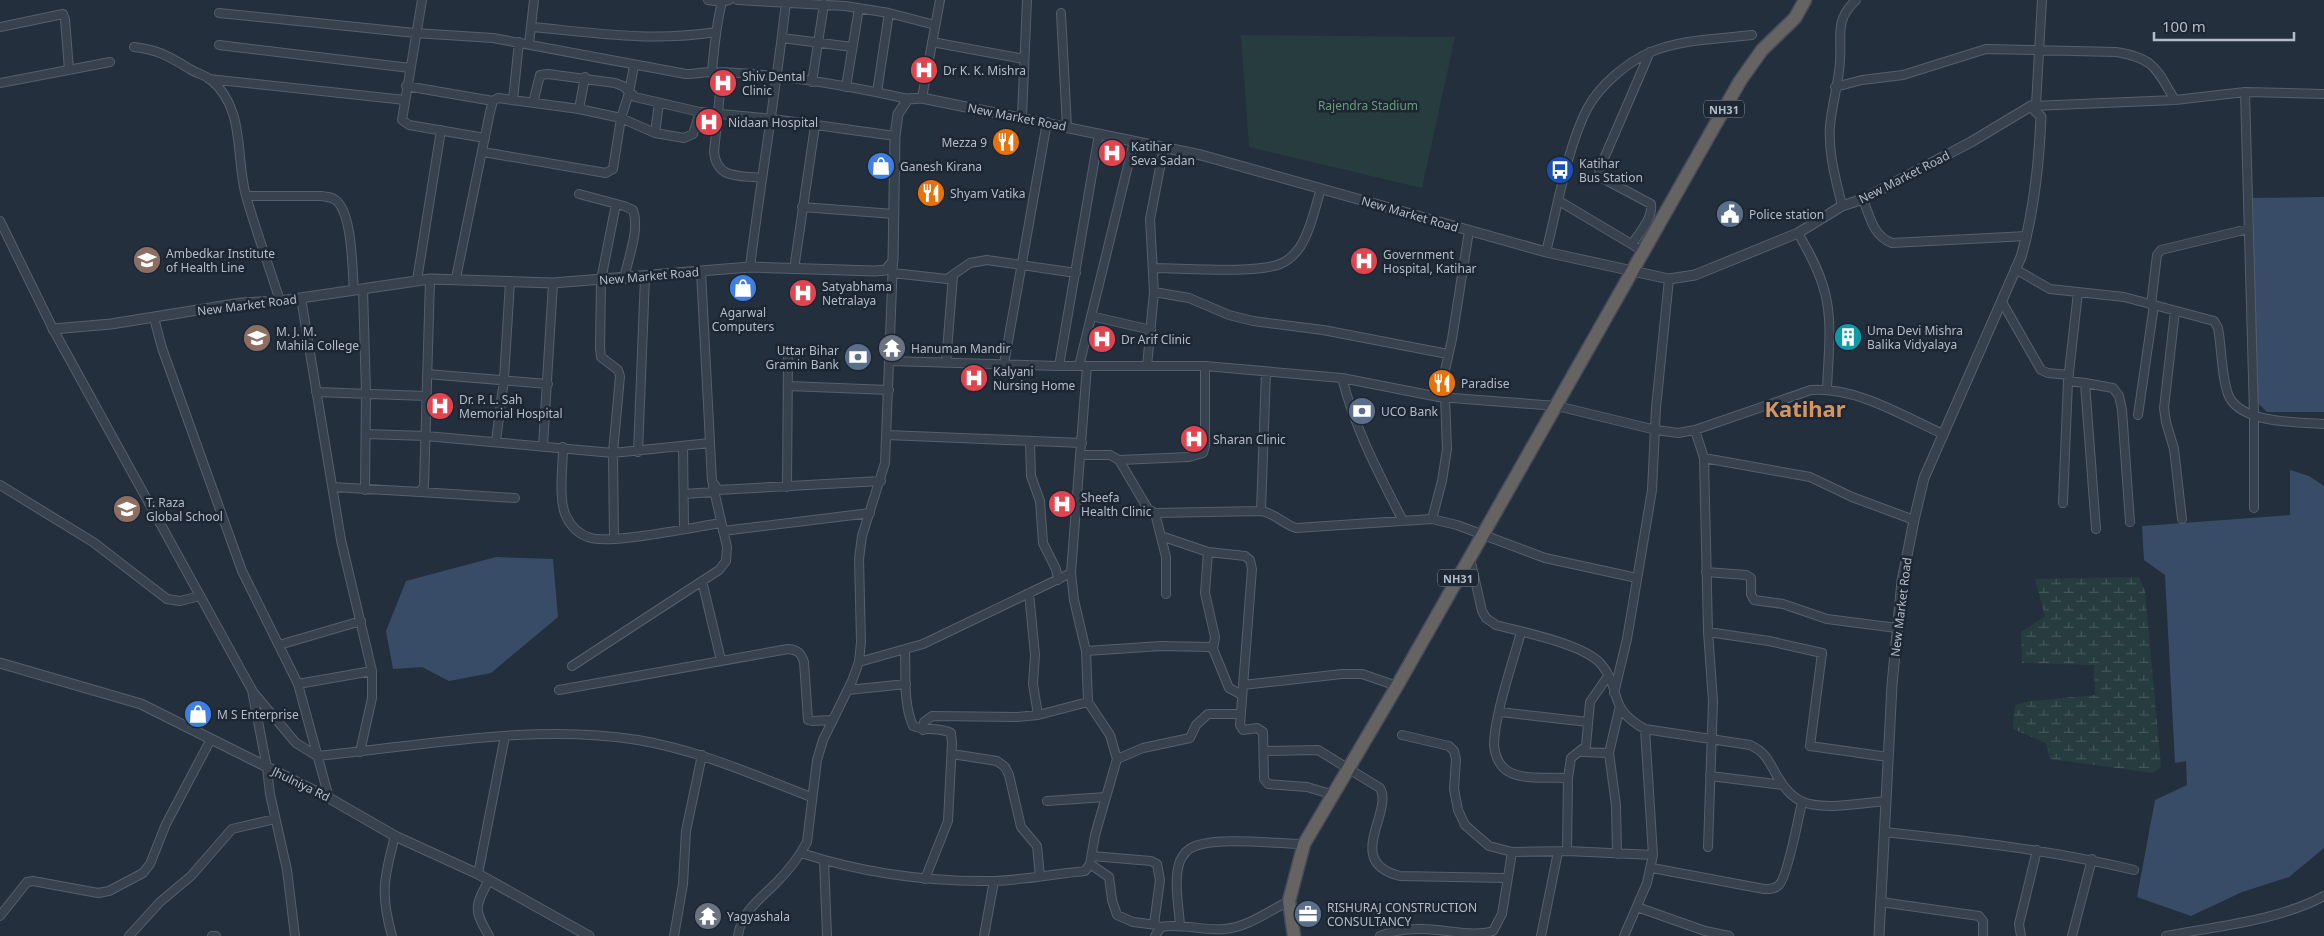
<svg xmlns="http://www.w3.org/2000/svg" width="2324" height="936" font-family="'Noto Sans',sans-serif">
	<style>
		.green { fill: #263c3f }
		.wetland { fill: url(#wetland-marsh) }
		.water { fill: #394c67 }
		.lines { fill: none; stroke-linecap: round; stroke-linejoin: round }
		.minor-casing { stroke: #565f6c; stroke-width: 10 }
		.tertiary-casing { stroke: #565f6c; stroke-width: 11 }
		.trunk-casing { stroke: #434c59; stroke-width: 15 }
		.minor { stroke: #38414e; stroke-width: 8 }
		.tertiary { stroke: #38414e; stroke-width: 9 }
		.trunk { stroke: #656462; stroke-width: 12 }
		.labels { text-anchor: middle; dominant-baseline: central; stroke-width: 5; stroke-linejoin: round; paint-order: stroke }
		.shield { fill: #1d2633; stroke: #878f9c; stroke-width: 1 }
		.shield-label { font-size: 11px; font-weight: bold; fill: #b4bcc9 }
		.poi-label { font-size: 12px; fill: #b4bcc9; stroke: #1d2633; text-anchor: start }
		.park-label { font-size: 12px; fill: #6b9a76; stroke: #1d2633 }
		.street-label { font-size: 12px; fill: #b4bcc9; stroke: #1d2633 }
		.town-label { font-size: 22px; font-weight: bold; fill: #d59563; stroke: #1d2633 }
	</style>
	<defs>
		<pattern id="wetland-marsh" width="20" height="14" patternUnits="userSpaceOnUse" patternTransform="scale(1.25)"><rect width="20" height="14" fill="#263c3f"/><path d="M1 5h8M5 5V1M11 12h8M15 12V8" fill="none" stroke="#435659"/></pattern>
	</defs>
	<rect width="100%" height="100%" fill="#242f3e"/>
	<path class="green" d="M1241,35L1455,37L1422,188L1249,147Z"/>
	<path class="wetland" d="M2139,577L2145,591L2161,767L2153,773L2050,759L2046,743L2013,729L2015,705L2031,701L2095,695L2094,665L2022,663L2021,632L2045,616L2035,579Z"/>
	<path class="water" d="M2324,197V412H2267L2257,402L2253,198Z
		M2290,470L2309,476L2324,486V848L2289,877L2242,892L2191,916L2137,897L2155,800L2187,785L2186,761L2175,763L2165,575L2144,560L2142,526L2290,515Z
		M496,557L553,559L558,617L491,673L449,681L422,667L393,669L386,631L406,581Z"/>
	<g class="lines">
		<defs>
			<path id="minor" d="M422,0L402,120L409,125L485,138
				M708,0L722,2
				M737,0L845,6L889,13L935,25
				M219,13L415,33L493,38L686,74C695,74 704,72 713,72C777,73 845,85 908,99
				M1061,13L1067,127
				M0,27L63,14L65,19L69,70
				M532,27C596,33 651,42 716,32
				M782,38L852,47
				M932,42L1024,59
				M529,44L534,0
				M219,45L410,68
				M134,47C159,50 168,56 190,69C196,73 204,75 210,79C246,108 235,156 246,196C256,231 269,266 280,301
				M712,72C714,48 716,25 722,2L729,0
				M722,73L714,152C717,180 739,175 762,178
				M209,79L405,100
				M812,82L824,4
				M0,83L110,62
				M406,86L493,101
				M846,87L859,8
				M1835,87L1862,80L1903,75L1986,49L2116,52C2155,58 2156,69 2175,100
				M877,92L889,13
				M2245,92L2254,414V508
				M922,98L940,0
				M513,100L519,42
				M533,103L540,75L548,74L615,83L623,86L635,97L700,112
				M2036,105L2042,0
				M2031,106L2175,100L2245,92L2324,94
				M579,109L585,77
				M1022,117L1027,0
				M655,133L659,103
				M483,152L606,173L613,169L621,118L629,93L634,65
				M579,194L624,206L633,210C640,230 628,258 624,279
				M246,196H322C326,197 331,197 334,199C353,210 352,270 354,290
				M1863,199C1870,217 1873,236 1892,243L2027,236
				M1559,201L1643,251
				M1842,206C1836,180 1828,153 1830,126C1832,104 1839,82 1840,61C1842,35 1834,21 1856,0
				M802,207L894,214
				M0,221L53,329L252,690L267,768L270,794L287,870L295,936
				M1798,233C1809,252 1820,272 1825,293C1833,323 1828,358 1827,389
				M1632,244C1640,232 1653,218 1651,204L1602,178L1599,170L1650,52
				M1546,252C1557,209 1567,148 1587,109C1599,86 1627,62 1651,52C1682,39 1719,39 1752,35
				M750,267C761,179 776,91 786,2
				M1153,268C1183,268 1255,274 1280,264C1288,261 1295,254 1300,247C1311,230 1315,207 1321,189
				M794,269L815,126
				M2015,269L2050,289L2124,297L2214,321L2218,328C2222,349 2221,374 2228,394C2239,424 2297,422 2324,424
				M701,271L712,481L718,490L881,481
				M893,273L947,279L970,263L987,260L1076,273
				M456,278L490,112L493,101L498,98L579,109L621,118L655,133L684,138L693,134L700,112L773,119L895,136
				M417,280L441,130
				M363,289L366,394L365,490
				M1154,292L1189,298L1229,315L1253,321L1323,330L1448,354
				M301,298L341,540L372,671V698L360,752
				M2002,302L2041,370L2048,373L2069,375
				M2151,305L2157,255L2161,250L2248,229
				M2175,311L2164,408L2166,422L2174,449L2182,519
				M1091,316L1151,330
				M154,318L162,348L242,571L298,684L329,798
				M889,361L1059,366H1205L1342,378L1439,397L1557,406L1656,430L1678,433L1695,430L1811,390C1857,387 1901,415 1943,434
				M946,363L953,276
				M1004,364L1047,122
				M1059,366L1099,134
				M1079,366L1134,141
				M1147,366L1154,292L1150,219L1164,147
				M427,374L548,384
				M1342,378C1355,429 1379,474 1403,521
				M2068,381L2085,383L2096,529
				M2085,383L2113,388L2119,396L2122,410L2130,522
				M788,386L889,390
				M316,392L426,396
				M1439,397L1452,339L1469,231
				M2138,415L2154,305
				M1695,430L1704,458L1708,632L1713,701L1708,847
				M366,434L426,436L613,453L710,443
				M887,435L1082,443
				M496,441L504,379L510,282
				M1030,442L1031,476L1040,501L1043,543L1056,569L1058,580
				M543,446L553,283
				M683,446L684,528
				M563,447C563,466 558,500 566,516C571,527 580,535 591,538C612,544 695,527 721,523
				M638,452L645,277
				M1081,455H1110L1119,460L1148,509L1155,513L1261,511C1275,513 1283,524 1296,528L1432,519L1457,525L1545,558L1637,578
				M1704,458L1810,477L1852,497L1914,520
				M1119,460L1189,457L1203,453L1205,446V366
				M0,485L93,542L167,599L180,601L200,596
				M333,487L420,492L424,486L430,279
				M787,487L788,356
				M420,492L515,498
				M684,494L714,492
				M2063,503L2068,381L2078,292
				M1261,511L1266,372
				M1155,513L1166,557V594
				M1432,519L1442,481L1447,449L1445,397
				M723,531L870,513
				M1161,536L1208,552L1245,556L1250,560L1252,569L1240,725L1243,730L1257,728L1263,732L1264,779L1268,784L1307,787L1334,795
				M614,538L613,453L620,376L618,370L601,357L600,348L601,280L616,204
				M1208,552L1205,593L1215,637L1213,649
				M1470,558L1482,611L1486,618L1496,625C1522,632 1584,644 1601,664C1623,690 1606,708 1645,729L1750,745C1766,752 1769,762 1777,776C1783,786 1790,796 1801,801C1821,811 1864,803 1886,801
				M1706,572L1746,575L1751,578V594L1754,600L1783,604L1827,619L1897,628
				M702,581L721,660
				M1029,593L1035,655L1033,684L1038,715
				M1521,632C1513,662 1494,716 1494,745C1495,756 1500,768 1511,773C1527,780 1550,777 1568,778
				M1708,632L1769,641L1822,653L1810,746L1888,757
				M279,645L361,621
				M905,651C906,674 903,704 913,726C925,731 940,727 951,733L952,743L948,821L925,879
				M1086,651L1161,646L1209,647L1213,649L1229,688L1242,695
				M859,662L923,644L1071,573
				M572,666L719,570L726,561L727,547L713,486
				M298,684L372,671
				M1243,685L1342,674H1362L1397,686
				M559,690L788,649C798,650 801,653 804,662L808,720L812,721L832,720
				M848,690L906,684
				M253,692L296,743L317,756C424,746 531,723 638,740C698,750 754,775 811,797
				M1614,693L1627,639L1652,490L1656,408L1669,279
				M1500,712L1588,722
				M923,730L924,722L932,716L1017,717L1038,715L1088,702
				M1402,735L1449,746L1454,751L1456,759L1454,789L1458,810L1465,825L1489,846L1512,852L1567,851L1653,855
				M1264,751L1318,750L1380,788C1394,812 1343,862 1400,876L1507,878
				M1581,752L1609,753
				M952,754L997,761L1005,767L1009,775L1021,827L1037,846L1040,876
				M1117,759L1143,748L1190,738L1196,725L1208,714H1241
				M1710,776L1783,785
				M1047,801L1106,797
				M1884,832C1969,841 2052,850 2134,870
				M1567,851L1568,778L1571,758L1586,746L1590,702L1608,676
				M801,853C863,873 928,882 993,881C1024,880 1054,874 1085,871L1090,864L1095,835L1117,759L1110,735L1088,702L1086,651L1074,600L1071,573L1087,366
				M1617,854L1616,805L1609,753L1619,710
				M1092,856L1151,861L1157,864L1160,880L1154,924
				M824,860L827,936
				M1090,864L1109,877L1112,900L1117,915L1133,922L1157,925
				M1652,868L1764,889C1770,889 1775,889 1779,885C1787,878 1799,816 1802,802
				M478,874L505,736
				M1881,902L1979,916L1983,921V936
				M1637,907L1705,931L1729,936
				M0,916L27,882L33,881L98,893L109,891L143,873L150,864L166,824L211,739
				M1180,926C1179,906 1173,880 1180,861C1183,855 1187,849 1193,847C1217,836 1276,844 1304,844
				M129,936L160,902L191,876L232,829L275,819
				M212,936H216
				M392,936C380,894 384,877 395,836
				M489,936C474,910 474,907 489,880
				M674,936L683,884L686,831L702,755
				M738,936C741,912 760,899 776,883C788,871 799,857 807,842L817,760L823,740L852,681L859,662L861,642L859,559L862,536L885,463L893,261
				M984,936L994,881
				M1155,936L1161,927C1182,923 1203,931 1224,929C1246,928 1269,911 1289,901
				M1380,936C1398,928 1419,928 1438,930C1456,932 1476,936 1493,931L1502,914L1512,852
				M1541,936L1558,852
				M1624,936L1647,883L1653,855L1645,729
				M2021,936L2019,924L2037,850
				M2072,936L2092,859
				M2166,936C2218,926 2277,921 2324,896"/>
			<path id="tertiary" d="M53,329L111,324L241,303L280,301L430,279L553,283L750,267L875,271L886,270L893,261L895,136L898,114L908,99L922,98L1201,155L1546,252L1669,279L1695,275L1798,233L1842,206L1863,199L1971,142L2031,106L2041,117C2039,164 2034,212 2021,257L1924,478L1914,520L1902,581L1892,685L1879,936
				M0,663L141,704L329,798L395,836L478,874L589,936"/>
			<path id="trunk" d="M1294,936L1289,901L1304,844L1397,686L1740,81L1762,50L1795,18L1805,0"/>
		</defs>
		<use href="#minor" class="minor-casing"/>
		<use href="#tertiary" class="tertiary-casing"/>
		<use href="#trunk" class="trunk-casing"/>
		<use href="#minor" class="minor"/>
		<use href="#tertiary" class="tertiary"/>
		<use href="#trunk" class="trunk"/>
	</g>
	<defs>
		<symbol id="hospital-disc" viewBox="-11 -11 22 22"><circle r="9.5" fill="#e0444e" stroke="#1d2633"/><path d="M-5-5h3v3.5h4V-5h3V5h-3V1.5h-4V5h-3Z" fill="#fff"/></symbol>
		<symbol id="restaurant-disc" viewBox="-11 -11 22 22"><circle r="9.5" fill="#e8710a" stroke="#1d2633"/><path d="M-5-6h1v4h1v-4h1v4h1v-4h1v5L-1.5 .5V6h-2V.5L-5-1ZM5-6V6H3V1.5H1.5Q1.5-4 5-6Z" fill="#fff"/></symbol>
		<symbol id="shop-disc" viewBox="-11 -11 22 22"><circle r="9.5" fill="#3f7fe0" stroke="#1d2633"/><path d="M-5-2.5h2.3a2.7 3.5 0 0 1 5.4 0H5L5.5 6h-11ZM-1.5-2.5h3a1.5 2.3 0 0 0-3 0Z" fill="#fff"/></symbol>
		<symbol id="bus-disc" viewBox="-11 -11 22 22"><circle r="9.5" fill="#1a4fb4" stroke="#1d2633"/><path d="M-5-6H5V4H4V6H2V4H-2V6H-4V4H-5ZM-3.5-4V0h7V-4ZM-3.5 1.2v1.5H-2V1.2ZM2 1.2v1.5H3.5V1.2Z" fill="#fff"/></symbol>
		<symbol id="civic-disc" viewBox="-11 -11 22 22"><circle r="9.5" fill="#5c6f8a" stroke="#1d2633"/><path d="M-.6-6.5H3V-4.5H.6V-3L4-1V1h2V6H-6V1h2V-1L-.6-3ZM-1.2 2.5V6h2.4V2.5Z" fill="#fff"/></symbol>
		<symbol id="university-disc" viewBox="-11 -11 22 22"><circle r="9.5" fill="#8d6e63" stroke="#1d2633"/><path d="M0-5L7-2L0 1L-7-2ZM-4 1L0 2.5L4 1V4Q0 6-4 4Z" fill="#fff"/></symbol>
		<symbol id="building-disc" viewBox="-11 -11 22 22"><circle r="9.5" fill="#0f9aa8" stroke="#1d2633"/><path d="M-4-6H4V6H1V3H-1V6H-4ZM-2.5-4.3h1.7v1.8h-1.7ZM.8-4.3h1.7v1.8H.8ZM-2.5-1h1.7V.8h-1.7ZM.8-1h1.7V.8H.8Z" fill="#fff"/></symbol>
		<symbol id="temple-disc" viewBox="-11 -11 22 22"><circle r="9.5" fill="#6b7280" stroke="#1d2633"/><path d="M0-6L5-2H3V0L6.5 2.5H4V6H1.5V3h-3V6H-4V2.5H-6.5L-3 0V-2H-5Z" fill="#fff"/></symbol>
		<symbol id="bank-disc" viewBox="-11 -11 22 22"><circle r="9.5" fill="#5c6f8a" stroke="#1d2633"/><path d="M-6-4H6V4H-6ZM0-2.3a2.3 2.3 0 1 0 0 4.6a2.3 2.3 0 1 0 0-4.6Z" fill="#fff"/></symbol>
		<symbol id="school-disc" viewBox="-11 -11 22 22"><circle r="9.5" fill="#8d6e63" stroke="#1d2633"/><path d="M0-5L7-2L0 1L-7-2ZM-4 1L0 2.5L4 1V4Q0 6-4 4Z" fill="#fff"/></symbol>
		<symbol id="office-disc" viewBox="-11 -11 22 22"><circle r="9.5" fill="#5c6f8a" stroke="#1d2633"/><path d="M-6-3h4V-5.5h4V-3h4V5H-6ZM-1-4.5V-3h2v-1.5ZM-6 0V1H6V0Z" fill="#fff"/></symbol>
	</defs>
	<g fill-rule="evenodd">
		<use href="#hospital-disc" x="908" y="54" width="32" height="32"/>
		<use href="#hospital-disc" x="707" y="67" width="32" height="32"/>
		<use href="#hospital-disc" x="693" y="106" width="32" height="32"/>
		<use href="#restaurant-disc" x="990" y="126" width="32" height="32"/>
		<use href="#hospital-disc" x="1096" y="137" width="32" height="32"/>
		<use href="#shop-disc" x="865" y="150" width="32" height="32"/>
		<use href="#bus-disc" x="1544" y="154" width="32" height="32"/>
		<use href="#restaurant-disc" x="915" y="177" width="32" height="32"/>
		<use href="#civic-disc" x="1714" y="198" width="32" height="32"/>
		<use href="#university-disc" x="131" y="244" width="32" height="32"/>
		<use href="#hospital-disc" x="1348" y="245" width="32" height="32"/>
		<use href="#shop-disc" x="727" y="272" width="32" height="32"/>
		<use href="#hospital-disc" x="787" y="277" width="32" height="32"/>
		<use href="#building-disc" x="1832" y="321" width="32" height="32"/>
		<use href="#university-disc" x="241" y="322" width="32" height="32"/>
		<use href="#hospital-disc" x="1086" y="323" width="32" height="32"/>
		<use href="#temple-disc" x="876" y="332" width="32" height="32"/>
		<use href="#bank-disc" x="842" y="341" width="32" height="32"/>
		<use href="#hospital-disc" x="958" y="362" width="32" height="32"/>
		<use href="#restaurant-disc" x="1426" y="367" width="32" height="32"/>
		<use href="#hospital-disc" x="424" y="390" width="32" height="32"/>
		<use href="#bank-disc" x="1346" y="395" width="32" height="32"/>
		<use href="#hospital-disc" x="1178" y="423" width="32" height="32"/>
		<use href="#hospital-disc" x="1046" y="488" width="32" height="32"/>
		<use href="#school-disc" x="111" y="493" width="32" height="32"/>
		<use href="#shop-disc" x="182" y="698" width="32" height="32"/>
		<use href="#office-disc" x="1292" y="898" width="32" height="32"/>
		<use href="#temple-disc" x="692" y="900" width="32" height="32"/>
	</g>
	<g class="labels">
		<g class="shield">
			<rect x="1704" y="100.5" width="40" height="17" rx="4"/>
			<rect x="1438" y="569.5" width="40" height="17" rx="4"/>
		</g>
		<g class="shield-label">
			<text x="1724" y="109">NH31</text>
			<text x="1458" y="578">NH31</text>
		</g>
		<g class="poi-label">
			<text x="943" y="70">Dr K. K. Mishra</text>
			<text x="742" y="76">Shiv Dental<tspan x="742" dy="14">Clinic</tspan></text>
			<text x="728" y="122">Nidaan Hospital</text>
			<text x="987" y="142" text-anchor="end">Mezza 9</text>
			<text x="1131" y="146">Katihar<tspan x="1131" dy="14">Seva Sadan</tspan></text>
			<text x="1579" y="163">Katihar<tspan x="1579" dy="14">Bus Station</tspan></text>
			<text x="900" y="166">Ganesh Kirana</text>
			<text x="950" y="193">Shyam Vatika</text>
			<text x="1749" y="214">Police station</text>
			<text x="166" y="253">Ambedkar Institute<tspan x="166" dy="14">of Health Line</tspan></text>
			<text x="1383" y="254">Government<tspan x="1383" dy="14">Hospital, Katihar</tspan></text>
			<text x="822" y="286">Satyabhama<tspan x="822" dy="14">Netralaya</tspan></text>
			<text x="743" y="312" text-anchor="middle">Agarwal<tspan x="743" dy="14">Computers</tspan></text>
			<text x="1867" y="330">Uma Devi Mishra<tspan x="1867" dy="14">Balika Vidyalaya</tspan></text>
			<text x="276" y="331">M. J. M.<tspan x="276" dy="14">Mahila College</tspan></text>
			<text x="1121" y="339">Dr Arif Clinic</text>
			<text x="911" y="348">Hanuman Mandir</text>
			<text x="839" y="350" text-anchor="end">Uttar Bihar<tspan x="839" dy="14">Gramin Bank</tspan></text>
			<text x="993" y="371">Kalyani<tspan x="993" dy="14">Nursing Home</tspan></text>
			<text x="1461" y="383">Paradise</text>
			<text x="459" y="399">Dr. P. L. Sah<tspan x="459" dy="14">Memorial Hospital</tspan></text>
			<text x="1381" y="411">UCO Bank</text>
			<text x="1213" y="439">Sharan Clinic</text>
			<text x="1081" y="497">Sheefa<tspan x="1081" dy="14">Health Clinic</tspan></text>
			<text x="146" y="502">T. Raza<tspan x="146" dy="14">Global School</tspan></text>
			<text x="217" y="714">M S Enterprise</text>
			<text x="1327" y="907">RISHURAJ CONSTRUCTION<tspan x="1327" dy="14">CONSULTANCY</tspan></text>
			<text x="727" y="916">Yagyashala</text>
		</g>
		<g class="park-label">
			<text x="1368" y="105">Rajendra Stadium</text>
		</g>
		<g class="street-label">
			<text transform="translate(1017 117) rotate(11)">New Market Road</text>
			<text transform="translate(1904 177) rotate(-27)">New Market Road</text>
			<text transform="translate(1410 214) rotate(16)">New Market Road</text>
			<text transform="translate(649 276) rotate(-5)">New Market Road</text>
			<text transform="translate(247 305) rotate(-7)">New Market Road</text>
			<text transform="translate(1901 607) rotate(-83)">New Market Road</text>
			<text transform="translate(301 784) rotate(26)">Jhulniya Rd</text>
		</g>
		<g class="town-label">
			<text x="1805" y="408">Katihar</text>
		</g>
	</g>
	<path d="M2154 32v8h140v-8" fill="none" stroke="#b4bcc9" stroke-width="2.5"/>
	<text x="2162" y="32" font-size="15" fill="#b4bcc9" stroke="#1d2633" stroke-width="4" paint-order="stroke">100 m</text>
</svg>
